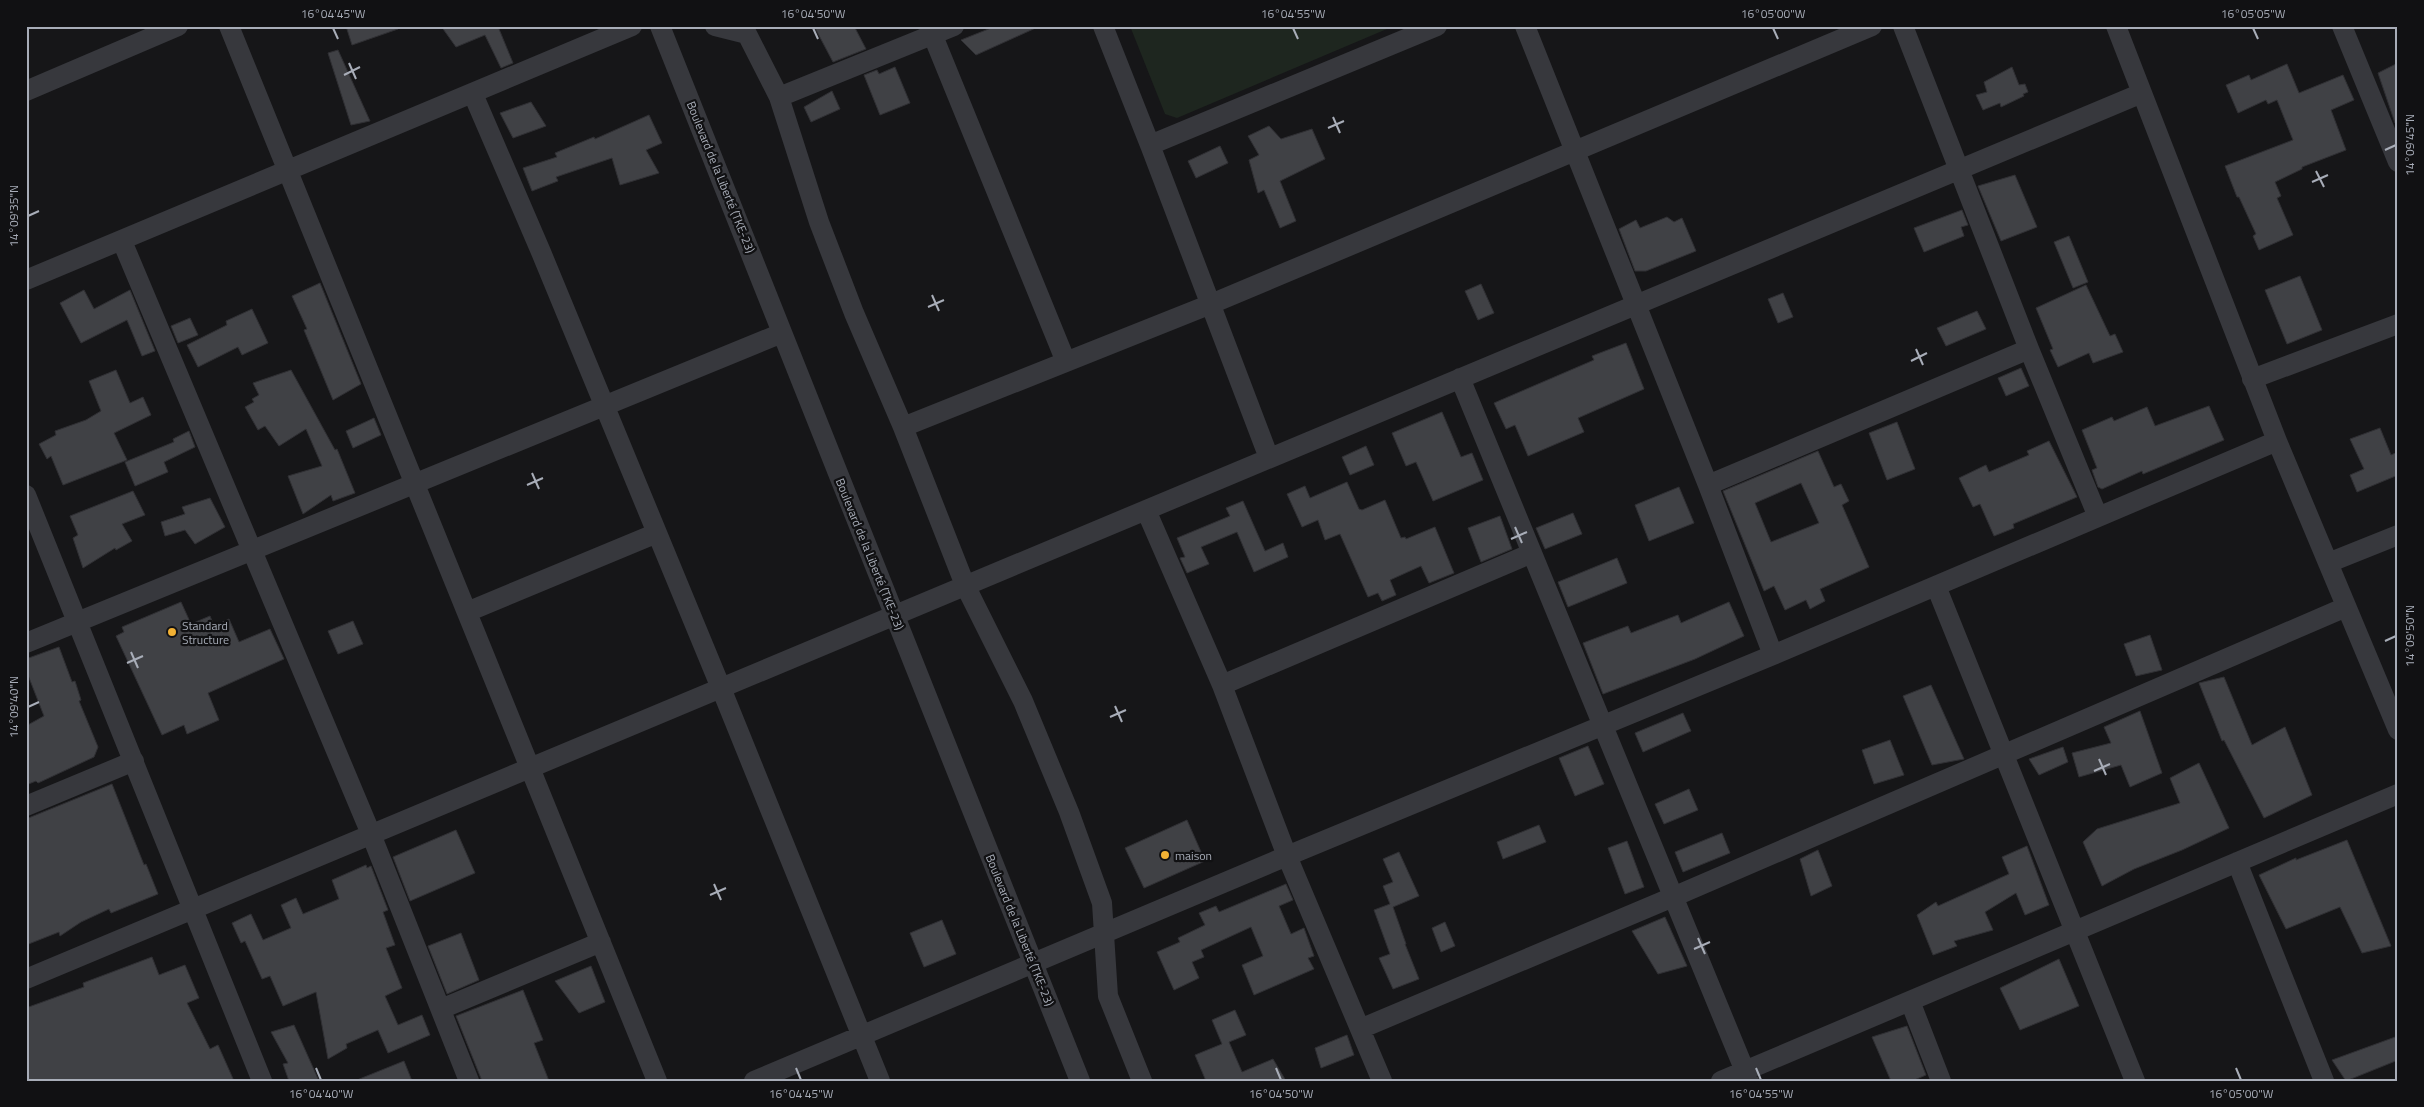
<svg xmlns="http://www.w3.org/2000/svg" width="2424" height="1107" font-family="'Titillium Web',sans-serif">
	<style>
		.green { fill: #1e261f }
		.building { fill: #404145; stroke: #303034; fill-rule: evenodd }
		.lines { fill: none; stroke-linecap: round; stroke-linejoin: round }
		.minor { stroke: #37383d; stroke-width: 20 }
		.ticks { fill: none; stroke: #a8adb8; stroke-width: 2 }
		.poi-dot { fill: #f2b134; stroke: #111113; stroke-width: 2 }
		.labels { text-anchor: middle; dominant-baseline: central; stroke-width: 4.5; stroke-linejoin: round; paint-order: stroke }
		.street-label { font-size: 12px; fill: #a8adb8; stroke: #111113 }
		.poi-label { font-size: 12px; fill: #a8adb8; stroke: #111113; text-anchor: start }
		.neatline { fill: none; stroke: #a8adb8; stroke-width: 2 }
		.ticks-label { font-size: 12px; text-anchor: middle; fill: #a8adb8 }
	</style>
	<rect width="100%" height="100%" fill="#161618"/>
	<path class="green" d="M1130,26H1394L1177,118L1165,114Z"/>
	<path class="building" d="M346,26H398V29L352,45Z
		M441,26H505L499,29L513,63L501,68L485,35L456,47Z
		M814,26H854L866,49L833,62Z
		M996,26H1040L976,55L961,40Z
		M338,50L370,121L351,125L328,53Z
		M2398,63V123H2395L2378,73Z
		M2287,64L2299,93L2343,75L2354,100L2331,110L2346,150L2302,167V169L2275,182L2281,196L2277,198L2293,235L2259,250L2253,236L2256,234L2239,197H2237L2225,166L2293,140L2277,100L2268,104L2266,100L2238,113L2226,85L2249,75L2251,80Z
		M895,67L910,103L880,115L864,75L877,70L879,74Z
		M2012,67L2019,85L2025,84L2028,92L2023,94L2024,96L2001,107L2000,103L1983,110L1976,95L1987,92L1984,82Z
		M832,91L840,109L811,122L804,107Z
		M531,102L546,126L513,138L500,113Z
		M649,115L662,143L646,150L659,173L620,185L612,158L556,177L558,181L532,191L523,168L557,157L555,153L594,137L595,139Z
		M1269,126L1281,139L1312,129L1325,159L1280,181L1296,221L1280,228L1264,190L1258,193L1249,160L1259,155L1248,136Z
		M1220,146L1228,163L1196,178L1188,161Z
		M2015,175L2037,227L2001,241L1978,186Z
		M1962,210L1968,225L1961,227L1964,236L1924,252L1914,228Z
		M1667,217L1674,222L1682,218L1696,251L1646,271H1635L1619,229L1636,220L1640,228Z
		M2069,236L2088,282L2073,288L2054,242Z
		M2300,276L2322,330L2287,344L2265,290Z
		M320,283L361,384L333,400L304,330L307,329L292,296Z
		M1481,284L1494,313L1478,320L1465,291Z
		M2086,285L2110,336L2115,334L2123,352L2093,363L2089,353L2058,367L2050,350L2053,349L2036,308Z
		M84,290L94,309L130,290L155,351L142,356L127,320L81,343L60,303Z
		M1783,293L1793,317L1778,323L1768,299Z
		M252,309L268,343L242,355L238,347L198,367L187,345L227,325L226,321Z
		M1977,311L1986,329L1946,346L1937,328Z
		M190,318L198,335L178,343L171,326Z
		M1626,343L1644,389L1578,418L1584,432L1528,456L1515,425L1506,429L1494,403L1594,360L1592,356Z
		M2021,368L2029,386L2006,396L1998,378Z
		M116,370L130,403L143,397L151,415L114,433L127,460L63,485L51,456L47,459L39,444L56,435L55,431L86,420L101,411L89,381Z
		M291,370L335,450L337,449L355,493L333,501L331,495L303,514L288,476L322,466L306,429L279,446L265,426L258,430L245,407L254,402L252,399L259,395L253,383Z
		M2209,406L2224,440L2143,474L2142,471L2102,489L2098,487L2092,470L2097,468L2082,430L2112,417L2114,421L2147,407L2155,426Z
		M1442,412L1461,457L1472,453L1483,480L1433,501L1416,462L1406,466L1392,433Z
		M374,418L381,435L353,448L346,431Z
		M1897,422L1915,469L1887,480L1869,433Z
		M2380,428L2391,455L2398,452V475L2357,492L2350,475L2364,469L2350,439Z
		M189,431L195,447L164,462L168,472L135,486L125,462L174,442L173,439Z
		M2049,441L2077,497L2013,524L2014,528L1994,536L1980,504L1973,507L1959,478L1986,465L1989,472L2029,455L2027,451Z
		M1366,446L1374,465L1350,475L1342,457Z
		M1818,451L1834,487L1841,484L1849,501L1842,505L1869,567L1820,589L1825,601L1810,609L1806,600L1785,610L1774,586L1764,591L1723,491ZM1801,483L1819,523L1771,542L1755,503Z
		M1347,482L1359,509L1362,510L1385,500L1401,538L1405,537L1406,539L1435,527L1454,573L1429,583L1421,566L1390,580L1396,595L1382,601L1378,593L1368,597L1340,534L1325,540L1318,520L1302,527L1287,494L1305,486L1310,498Z
		M1679,487L1694,523L1649,541L1635,505Z
		M133,491L145,515L122,524L132,541L116,550L115,548L83,568L73,538L78,535L70,516Z
		M210,498L225,527L195,544L185,530L165,536L161,522L185,514L182,507Z
		M1243,501L1265,551L1283,543L1288,557L1254,572L1237,532L1201,547L1209,564L1187,573L1180,558L1185,557L1177,538L1230,516L1226,508Z
		M1573,513L1582,534L1545,549L1536,528Z
		M1500,516L1512,549L1481,562L1468,528Z
		M1617,558L1627,583L1568,607L1558,582Z
		M181,602L191,624L210,616L214,626L229,619L239,642L270,629L284,659L208,693L219,720L187,734L184,725L162,735L116,636L124,632L122,627Z
		M1729,602L1744,636L1695,659L1603,694L1583,643L1628,626L1631,633L1678,615L1681,623Z
		M353,621L363,644L338,654L328,631Z
		M2150,635L2162,670L2136,676L2124,644Z
		M59,647L72,682L75,681L81,700L79,701L98,747L94,757L38,783L36,781L26,785V726L44,716L26,670V659Z
		M2224,677L2252,745L2285,727L2312,795L2264,818L2224,740L2222,741L2199,683Z
		M1931,685L1964,759L1932,765L1903,696Z
		M2140,711L2162,773L2130,787L2121,765L2079,777L2072,753L2111,743L2104,727Z
		M1683,713L1691,731L1643,752L1635,733Z
		M1890,740L1904,775L1874,784L1862,750Z
		M1588,746L1604,784L1575,796L1559,758Z
		M2063,747L2068,762L2039,775L2029,759Z
		M2199,763L2229,828L2182,850L2134,869L2102,886L2083,842L2097,829L2180,803L2170,778Z
		M112,784L144,865L146,864L158,894L111,913L109,909L81,922L60,936L59,932L26,945V819Z
		M1689,789L1698,810L1664,824L1655,804Z
		M1187,820L1205,861L1144,888L1125,848Z
		M1539,825L1546,842L1503,859L1497,842Z
		M456,830L475,873L410,901L393,857Z
		M1722,833L1730,853L1683,872L1675,852Z
		M2347,840L2391,946L2362,953L2340,907L2286,929L2259,875L2296,858V860Z
		M1627,841L1644,887L1625,894L1608,848Z
		M2027,846L2049,905L2025,915L2016,893L1985,912L1993,930L1954,941L1957,946L1933,955L1917,915L1936,902L1938,906L2009,874L2002,857Z
		M1818,850L1832,886L1811,896L1800,859Z
		M1399,852L1419,896L1393,907L1406,944H1405L1419,979L1393,989L1379,958L1390,954L1374,910L1390,904L1383,886L1393,882L1383,859Z
		M366,865L367,868L371,866L388,910L383,912L395,945L386,948L402,988L385,996L398,1025L422,1015L430,1035L388,1053L378,1030L346,1044L347,1048L328,1059L316,992L283,1006L270,976L262,979L245,941L241,943L232,923L251,914L263,940L291,928L281,905L296,898L303,914L339,899L332,880Z
		M1286,884L1293,900L1279,906L1291,934L1304,928L1314,956L1308,958L1314,969L1254,995L1242,965L1263,956L1251,927L1201,950L1204,957L1192,962L1199,978L1174,990L1157,952L1180,942L1178,938L1205,925L1199,913L1216,906L1219,912Z
		M1665,917L1687,966L1658,974L1632,931Z
		M942,920L956,954L924,967L910,933Z
		M1445,922L1455,946L1441,952L1432,928Z
		M461,933L479,980L447,994L428,946Z
		M152,957L159,975L185,965L199,998L187,1003L210,1049L218,1045L234,1081H26V1008L84,987L83,983Z
		M2059,959L2079,1006L2020,1030L2000,988Z
		M591,966L605,1002L579,1013L555,981Z
		M523,990L543,1040L534,1043L549,1081H482L456,1016Z
		M1235,1010L1246,1035L1229,1042L1242,1072L1273,1059L1286,1081H1206L1195,1055L1222,1044L1212,1020Z
		M294,1025L319,1081H289L283,1064L288,1063L271,1032Z
		M1907,1026L1926,1075L1912,1081H1891L1872,1037Z
		M1347,1035L1354,1055L1321,1068L1315,1048Z
		M2398,1036V1060L2346,1081L2332,1060Z
		M404,1061L412,1081H358L357,1080Z"/>
	<g class="lines">
		<path class="minor" d="M229,26L657,1081
			M660,26L1080,1081
			M715,26L747,34L779,97L954,26
			M929,26L1066,362
			M1103,26L1150,145
			M1525,26L1708,485L1773,655
			M1903,26L2029,349L2098,517
			M2116,26L2277,441L2398,730
			M2342,26L2398,162
			M26,91L178,26
			M473,94L541,252L721,688L880,1081
			M779,97L819,222L854,313L903,427L965,585L1023,701L1069,812L1102,903L1108,996L1142,1081
			M122,241L371,834L469,1081
			M26,280L632,26
			M1460,378L1749,1081
			M2252,379L2398,324
			M903,427L1211,304L1872,26
			M1269,458L1150,145L1437,26
			M1708,485L2029,349
			M26,495L262,1081
			M1146,510L1222,685L1287,856L1382,1081
			M2328,563L2398,535
			M1936,586L2135,1081
			M467,612L657,533
			M26,643L782,333
			M1222,685L1532,553
			M26,806L134,761
			M2237,862L2324,1081
			M26,979L2142,93
			M1910,1001L1941,1081
			M441,1009L601,942
			M1360,1029L1673,897L2346,607
			M754,1081L1287,856L1773,655L2277,441
			M1721,1081L2398,794"/>
	</g>
	<path class="ticks" d="M333,28L338,39M813,28L818,39M1293,28L1298,39M1773,28L1778,39M2253,28L2258,39M349,63L356,79M344,75L360,67M1333,117L1340,133M1328,128L1344,121M2385,150L2396,145M2316,171L2324,187M2312,182L2328,175M28,216L39,211M932,295L939,311M928,307L944,300M1916,349L1923,365M1911,361L1927,353M532,473L539,489M527,485L543,478M1515,527L1522,543M1511,539L1527,532M2385,641L2396,636M131,652L138,668M127,663L143,656M1115,706L1122,722M28,707L39,702M1110,717L1126,710M2099,759L2106,775M2094,771L2110,764M714,884L721,900M710,895L726,888M1698,938L1705,954M1694,949L1710,942M316,1068L321,1080M796,1068L801,1080M1276,1068L1281,1080M1756,1068L1761,1080M2236,1068L2241,1080"/>
	<g class="poi-dot">
		<circle cx="172" cy="632" r="5"/>
		<circle cx="1165" cy="855" r="5"/>
	</g>
	<g class="labels">
		<g class="street-label">
			<text transform="translate(721 177) rotate(68)">Boulevard de la Liberté (TKE-23)</text>
			<text transform="translate(870 554) rotate(68)">Boulevard de la Liberté (TKE-23)</text>
			<text transform="translate(1020 930) rotate(68)">Boulevard de la Liberté (TKE-23)</text>
		</g>
		<g class="poi-label">
			<text x="182" y="625">Standard<tspan x="182" dy="14">Structure</tspan></text>
			<text x="1175" y="855">maison</text>
		</g>
	</g>
	<rect width="2424" height="1107" fill="none" stroke="#111113" stroke-width="55"/>
	<rect x="28" y="28" width="2368" height="1052" class="neatline"/>
	<g class="ticks-label">
		<text x="333" y="18">16°04'45"W</text>
		<text x="813" y="18">16°04'50"W</text>
		<text x="1293" y="18">16°04'55"W</text>
		<text x="1773" y="18">16°05'00"W</text>
		<text x="2253" y="18">16°05'05"W</text>
		<text transform="translate(2410 145) rotate(-90)" y="4">14°09'45"N</text>
		<text transform="translate(14 216) rotate(-90)" y="4">14°09'35"N</text>
		<text transform="translate(2410 636) rotate(-90)" y="4">14°09'50"N</text>
		<text transform="translate(14 707) rotate(-90)" y="4">14°09'40"N</text>
		<text x="321" y="1098">16°04'40"W</text>
		<text x="801" y="1098">16°04'45"W</text>
		<text x="1281" y="1098">16°04'50"W</text>
		<text x="1761" y="1098">16°04'55"W</text>
		<text x="2241" y="1098">16°05'00"W</text>
	</g>
</svg>
